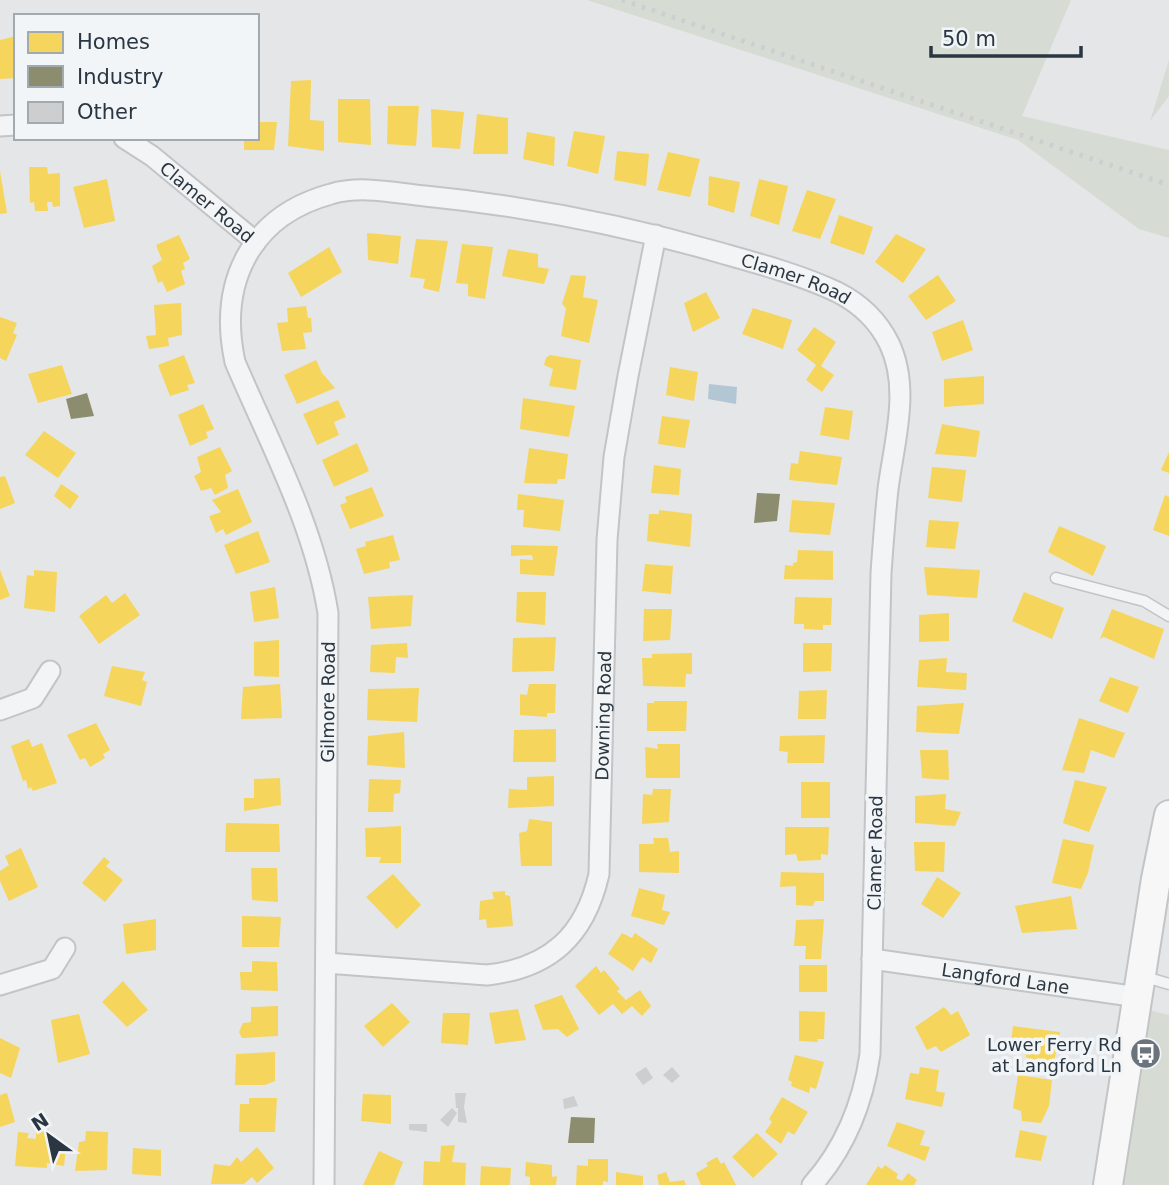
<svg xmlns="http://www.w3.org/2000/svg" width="1169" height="1185" font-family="'DejaVu Sans',sans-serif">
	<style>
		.green { fill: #d6dcd4 }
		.water { fill: #b2c7d3 }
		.homes { fill: #f6d55c }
		.industry { fill: #8c8c6e }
		.building { fill: #ccced0 }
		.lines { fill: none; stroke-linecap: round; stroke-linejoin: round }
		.lane-casing { stroke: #c2c4c6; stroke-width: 13 }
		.street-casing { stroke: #c2c4c6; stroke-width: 23 }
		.secondary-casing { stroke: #c2c4c6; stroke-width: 32 }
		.lane { stroke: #f3f4f6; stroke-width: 10 }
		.street { stroke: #f3f4f6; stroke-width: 19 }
		.secondary { stroke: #f7f7f7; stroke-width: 28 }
		.rail { stroke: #cccfd1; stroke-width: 5; stroke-dasharray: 3.5 7; stroke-linecap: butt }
		.labels { text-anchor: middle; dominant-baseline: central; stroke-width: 7; stroke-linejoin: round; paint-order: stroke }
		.street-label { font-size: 18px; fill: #2a3742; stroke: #f2f5f8 }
		.poi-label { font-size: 18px; fill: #2a3742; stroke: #f2f5f8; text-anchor: end }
	</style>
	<rect width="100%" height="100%" fill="#e4e6e8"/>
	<path class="green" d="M587,0H1071L1022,116L1169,150V238L1139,229L1018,140Z
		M1169,60V96L1150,121Z
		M1133,1006L1169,1015V1185H1107Z"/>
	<path class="water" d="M709,384L737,387L736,404L708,399Z"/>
	<path class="homes" d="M16,36V78L0,79V40Z
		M311,80L310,120L324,121V151L288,146L291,81Z
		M338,99H370L371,145L338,142Z
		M388,106H419L416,146L387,144Z
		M431,109L464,112L460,149L432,147Z
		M477,114L508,118V154H473Z
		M257,122H277L274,150H244V138H257Z
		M574,131L605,136L598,174L567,166Z
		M527,132L555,137L554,166L523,159Z
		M617,151L649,154L646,186L614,180Z
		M668,152L700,159L690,197L657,190Z
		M29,167H47L48,174L60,173V206L53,207L52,202H47L48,211H35L34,202L30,203Z
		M0,171L7,213L0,214Z
		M709,176L740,182L734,213L708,205Z
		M107,179L115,221L84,228L73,187Z
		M759,179L788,186L779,225L750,216Z
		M807,190L836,199L820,239L792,231Z
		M839,215L873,227L864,255L830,243Z
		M367,233L401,236L398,264L368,260Z
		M896,234L926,249L903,283L875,262Z
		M179,235L190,259L183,263L185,269L181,271L185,284L167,292L162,281L158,283L152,266L162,260L156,245Z
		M416,239L448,241L439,292L423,288L425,279L410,277Z
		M462,244L493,247L485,299L468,296V284L456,283Z
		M329,247L342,272L301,297L288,273Z
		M508,249L538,254V267L549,269L544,284L502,276Z
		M571,275L586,276L583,297L598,300L589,343L561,336L566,308L562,304Z
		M938,275L956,301L926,320L908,296Z
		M706,292L720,318L693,332L684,303Z
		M181,303L182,335L168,338L169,346L149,349L146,336L156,335L154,305Z
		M306,306L308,318H311L312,332L303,333L306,349L282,351L277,323L288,322L287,308Z
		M753,308L792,320L783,349L742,334Z
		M0,317L17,323L13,333L17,335L6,361L0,358Z
		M963,320L973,350L942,361L932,332Z
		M814,327L836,342L821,366L834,375L822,392L806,380L816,365L797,350Z
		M184,355L195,383L187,385L189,390L170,396L158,365Z
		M550,355L581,360L576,390L549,386L553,369L544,365L546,358Z
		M316,360L322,373L335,388L297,404L284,375Z
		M62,365L72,394L38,403L28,374Z
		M670,367L698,372L694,401L666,395Z
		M984,376V404L944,407V379Z
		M523,398L575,406L569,437L520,429Z
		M338,400L346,417L334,422L339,435L317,445L303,414Z
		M203,404L214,429L206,432L208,438L190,446L178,415Z
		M825,407L853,411L849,440L820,435Z
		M662,416L690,420L685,448L658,444Z
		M942,424L980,431L976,457L935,454Z
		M44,431L76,453L58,478L25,455Z
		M357,443L369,471L334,487L322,460Z
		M220,447L232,471L225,475L228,488L215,495L211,488L201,491L194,476L201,472L197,457Z
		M529,448L568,454L565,479H558L557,484L524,483Z
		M800,451L842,457L837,485L789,480L791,463L798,464Z
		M1169,452V473L1161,470Z
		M654,465L681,469L679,495L651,493Z
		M932,467L966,470L962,502L928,498Z
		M5,476L15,503L0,509V477Z
		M61,484L79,496L70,509L54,496Z
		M372,487L384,516L350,529L340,505L347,502L345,497Z
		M238,489L252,522L226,535L223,529L216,533L209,516L221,512L212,500Z
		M518,494L564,500L560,531L523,527L524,510H517Z
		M1165,495L1169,497V536L1153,530Z
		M792,500L835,503L830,535L789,532Z
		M659,510L692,514L690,547L647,541L649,514H659Z
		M929,520L959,522L955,549L926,547Z
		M1059,526L1106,546L1093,576L1048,552Z
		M258,531L270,562L236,574L224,545Z
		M393,535L400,560L389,562L390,568L364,574L356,549L366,546L365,542Z
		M511,545L558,546L554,576L520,574V559L533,560L532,555L511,556Z
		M798,550L833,551V580L784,579L785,565L793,566V563L797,562Z
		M645,564L673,566L671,594L642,591Z
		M924,567L980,570L977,598L927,595Z
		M0,570L10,596L0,600Z
		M34,570L57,572L55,612L24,608L27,575L34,576Z
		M275,587L279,618L254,622L250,592Z
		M517,592H546L545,625L516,622Z
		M1024,592L1064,608L1052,639L1012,621Z
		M125,593L140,615L99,644L79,616L106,595L112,603Z
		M413,595L411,626L371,629L368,597Z
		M795,597L832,598L831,625H823V630L804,629V624H794Z
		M644,609H672L670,640L643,641Z
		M1112,609L1164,629L1154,659L1104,637L1100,639Z
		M949,613V641L919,642V615Z
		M556,637L554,671L512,672L513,638Z
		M279,640V677L254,676V642Z
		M407,643L408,658L396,657L395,673L370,672L371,645Z
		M803,643H832L831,671L803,672Z
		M692,653V674H686L685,687L643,686L642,658H652V654Z
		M947,658L946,672L967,673L966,690L917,687L919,660Z
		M112,666L145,672L142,680L147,682L141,706L104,696Z
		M1110,677L1139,687L1128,713L1099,701Z
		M280,684L282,718L241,719L243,687Z
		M529,684H556L555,713H547V717L520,715V694L527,695Z
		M419,688L417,722L367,720L368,689Z
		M827,690L826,719H798L799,691Z
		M654,701H687L686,731H647V703H654Z
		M964,703L959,734L916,732L917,706Z
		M1079,718L1125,733L1114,758L1091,750L1084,773L1062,770Z
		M96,723L110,750L103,754L105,758L90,767L85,758L80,760L67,735Z
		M556,729V762H513L514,730Z
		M404,732L405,768L367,765L368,736Z
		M825,735L824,763H787L788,752L779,751L780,736Z
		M29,739L32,747L42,743L57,783L33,791L31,787L28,789L26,780L23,781L11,746Z
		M657,744H680V778H646L645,747L658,749Z
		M920,750H948L949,780L922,778Z
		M554,776V806L508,808L509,789L527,790V777Z
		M280,778L281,805L244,811V798H254V779Z
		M369,779L401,780L400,793L394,794L393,812H368Z
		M1075,780L1107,787L1089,832L1063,823Z
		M801,782H830V818H801Z
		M653,789H671L669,822L642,824L643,794L652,795Z
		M946,794L945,809L961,812L955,826L915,823V796Z
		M529,819L552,822V866H521L519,833L527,831Z
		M226,823L279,824L280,852H225Z
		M401,826V863H379L381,857H366L365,828Z
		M785,827H829L828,855L821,854V860L798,861L796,854L785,855Z
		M653,838H668L670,852L679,851V873L639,872V844H654Z
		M1063,839L1094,845L1088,873L1081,889L1052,883Z
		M914,842H945L944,872L915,871Z
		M21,848L38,887L9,901L0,881V871L9,865L5,856Z
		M104,857L110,862L106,866L123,880L105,902L82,883Z
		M251,868H277L278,902L252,900Z
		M781,872L824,873V901H815L813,906L796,905V886L780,887Z
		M393,874L421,905L397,929L366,897Z
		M937,877L961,893L943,918L921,904Z
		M639,888L665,895L662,910L670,912L664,925L631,916Z
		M505,891V895L510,896L513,926L487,928L486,919L479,920L480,901L494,899L492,892Z
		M1071,896L1077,929L1022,933L1015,906Z
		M242,916L281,917L279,947H242Z
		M156,919V950L126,954L123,924Z
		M824,919L821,959H805L806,946H794L796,920Z
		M622,933L632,938L635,933L658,949L651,963L642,957L633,971L608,954Z
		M252,961L277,962L278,991L241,990L240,972H252Z
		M799,965H827V992H799Z
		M596,966L601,973L604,970L620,989L617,991L626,1000L640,990L651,1006L642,1016L632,1006L622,1014L613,1004L599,1015L575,986Z
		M123,981L148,1010L127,1027L102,1002Z
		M562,995L579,1029L567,1037L558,1029L543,1030L534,1005Z
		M392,1003L410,1022L383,1047L364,1026Z
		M278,1006V1036L242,1038L239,1032L243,1023L251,1022V1007Z
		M944,1007L951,1015L958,1011L970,1035L941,1052L936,1046L927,1050L915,1027Z
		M518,1009L526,1040L495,1044L489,1013Z
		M799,1011L825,1012L824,1039H817L818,1042L799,1041Z
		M443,1013H470L468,1045L441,1043Z
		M79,1014L90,1054L58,1063L51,1020Z
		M1013,1026L1060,1032L1053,1067L1034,1064L1033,1061L1026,1057V1053L1010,1050Z
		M0,1038L20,1048L11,1078L0,1073Z
		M275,1052V1081L265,1085H235L236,1054Z
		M795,1055L824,1062L816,1089L810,1087L809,1093L791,1086L792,1082L788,1080Z
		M920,1067L939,1070L936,1091L945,1093L942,1107L905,1099L910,1073L919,1074Z
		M1018,1075L1052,1080L1049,1106L1041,1123L1022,1121L1021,1111L1013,1108Z
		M7,1093L15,1122L0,1127V1095Z
		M363,1094L391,1095V1124L361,1121Z
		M782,1097L808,1112L794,1135L788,1131L781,1144L765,1132L772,1122L769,1119Z
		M249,1098H277L275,1132H239L240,1104H249Z
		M897,1122L925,1131L920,1145L930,1147L925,1161L887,1146Z
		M36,1128L49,1129V1143L66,1147L64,1166L47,1163V1168L15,1166L18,1132L29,1133L27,1138L36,1139Z
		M1020,1130L1047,1136L1041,1161L1015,1157Z
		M86,1131L108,1132L107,1170L75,1171L79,1142L85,1141Z
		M757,1133L778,1154L753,1178L732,1157Z
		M455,1145L452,1162L466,1163L465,1185H423L424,1161L440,1162L441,1146Z
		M257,1147L274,1168L257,1183L252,1177L244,1184H211L214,1164L230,1166L237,1157L241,1162Z
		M133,1148L161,1150V1176L132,1174Z
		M379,1151L403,1162L394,1185H363Z
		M717,1157L721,1164L724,1162L736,1185H701L696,1173L708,1166L706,1163Z
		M588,1159H608V1182L603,1181V1185H576L577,1165L588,1166Z
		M526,1162L552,1165V1177L557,1176L556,1185H530V1177L525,1176Z
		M885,1165L898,1174L896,1178L902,1181L908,1173L917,1180L914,1185H866L878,1166L882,1169Z
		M481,1166L511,1168L510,1185H480Z
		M616,1172L643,1176V1185H616Z
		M666,1172L670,1182L684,1180L686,1185H659L657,1175Z"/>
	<path class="industry" d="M87,393L94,416L71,419L66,399Z
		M757,493L780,494L777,521L754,523Z
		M571,1117L595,1118L594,1143H568Z"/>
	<path class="building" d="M646,1067L653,1078L643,1085L635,1074Z
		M672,1067L680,1076L672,1083L663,1075Z
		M455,1093H466L464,1107L467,1123L458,1122V1108H456Z
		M574,1096L578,1106L564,1109L563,1099Z
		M452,1108L457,1113L448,1127L440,1120Z
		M409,1124H427V1132L409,1130Z"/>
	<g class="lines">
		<defs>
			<path id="lane" d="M1056,578L1144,601L1169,616
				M1142,976L1169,984"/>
			<g id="street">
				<path d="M0,126L16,125"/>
				<path id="s1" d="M124,138L152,156L256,242"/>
				<path d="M0,710L33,698L50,671"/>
				<path id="s2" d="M872,959L1138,997"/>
				<path id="s3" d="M326,963L487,975C550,968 585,936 599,874L607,540L614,457L628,376L656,235"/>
				<path d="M0,985L52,969L65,948"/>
				<path id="s4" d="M324,1185L328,613C314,525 270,444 235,362C218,283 250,216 331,194C361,185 395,193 425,196C526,206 624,225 721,253C760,264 801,275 837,292C859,303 878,321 889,343C911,388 894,442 888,489C885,517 883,545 881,573L870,1054C863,1103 846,1147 812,1185"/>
			</g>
			<path id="secondary" d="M1108,1185L1156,879L1169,815"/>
		</defs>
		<use href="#lane" class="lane-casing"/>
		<use href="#street" class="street-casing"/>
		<use href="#secondary" class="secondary-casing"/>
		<use href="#lane" class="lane"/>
		<use href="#street" class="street"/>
		<use href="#secondary" class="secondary"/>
		<path class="rail" d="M622,0L1169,185"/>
	</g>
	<defs>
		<symbol id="bus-disc" viewBox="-11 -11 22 22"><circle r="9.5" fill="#6b747c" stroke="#f2f5f8"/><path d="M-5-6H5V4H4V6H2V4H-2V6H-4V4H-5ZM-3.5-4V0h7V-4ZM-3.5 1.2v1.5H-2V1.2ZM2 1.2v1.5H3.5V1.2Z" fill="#fff"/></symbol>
	</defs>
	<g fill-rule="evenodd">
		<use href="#bus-disc" x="1128" y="1036" width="35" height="35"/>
	</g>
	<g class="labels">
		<g class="street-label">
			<text stroke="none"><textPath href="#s1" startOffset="105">Clamer Road</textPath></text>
			<text stroke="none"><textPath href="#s4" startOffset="1533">Clamer Road</textPath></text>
			<text stroke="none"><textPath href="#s4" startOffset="483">Gilmore Road</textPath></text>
			<text stroke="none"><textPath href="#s3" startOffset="483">Downing Road</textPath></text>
			<text transform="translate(875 853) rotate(-89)">Clamer Road</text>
			<text stroke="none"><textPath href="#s2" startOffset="135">Langford Lane</textPath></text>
		</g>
		<g class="poi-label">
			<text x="1122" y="1044">Lower Ferry Rd<tspan x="1122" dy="21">at Langford Ln</tspan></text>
		</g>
	</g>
	<rect x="14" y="14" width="245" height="126" fill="#f2f5f8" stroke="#a2a9af" stroke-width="2"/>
	<rect x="28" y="32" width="35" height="21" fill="#f6d55c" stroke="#a2a9af" stroke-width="2"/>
	<text x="77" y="49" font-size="21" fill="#2a3742">Homes</text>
	<rect x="28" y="66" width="35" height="21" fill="#8c8c6e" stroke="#a2a9af" stroke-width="2"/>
	<text x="77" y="84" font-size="21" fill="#2a3742">Industry</text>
	<rect x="28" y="102" width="35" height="21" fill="#ccced0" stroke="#a2a9af" stroke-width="2"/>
	<text x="77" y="119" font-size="21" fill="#2a3742">Other</text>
	<g transform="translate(49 1136) rotate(327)" stroke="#f2f5f8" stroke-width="5" paint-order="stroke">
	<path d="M0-5L12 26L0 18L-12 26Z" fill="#2a3742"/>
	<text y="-10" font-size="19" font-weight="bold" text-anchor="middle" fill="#2a3742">N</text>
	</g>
	<path d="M931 46v10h150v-10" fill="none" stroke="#2a3742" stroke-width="3.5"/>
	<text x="942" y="46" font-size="21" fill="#2a3742" stroke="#f2f5f8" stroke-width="5" paint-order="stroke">50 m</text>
</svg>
